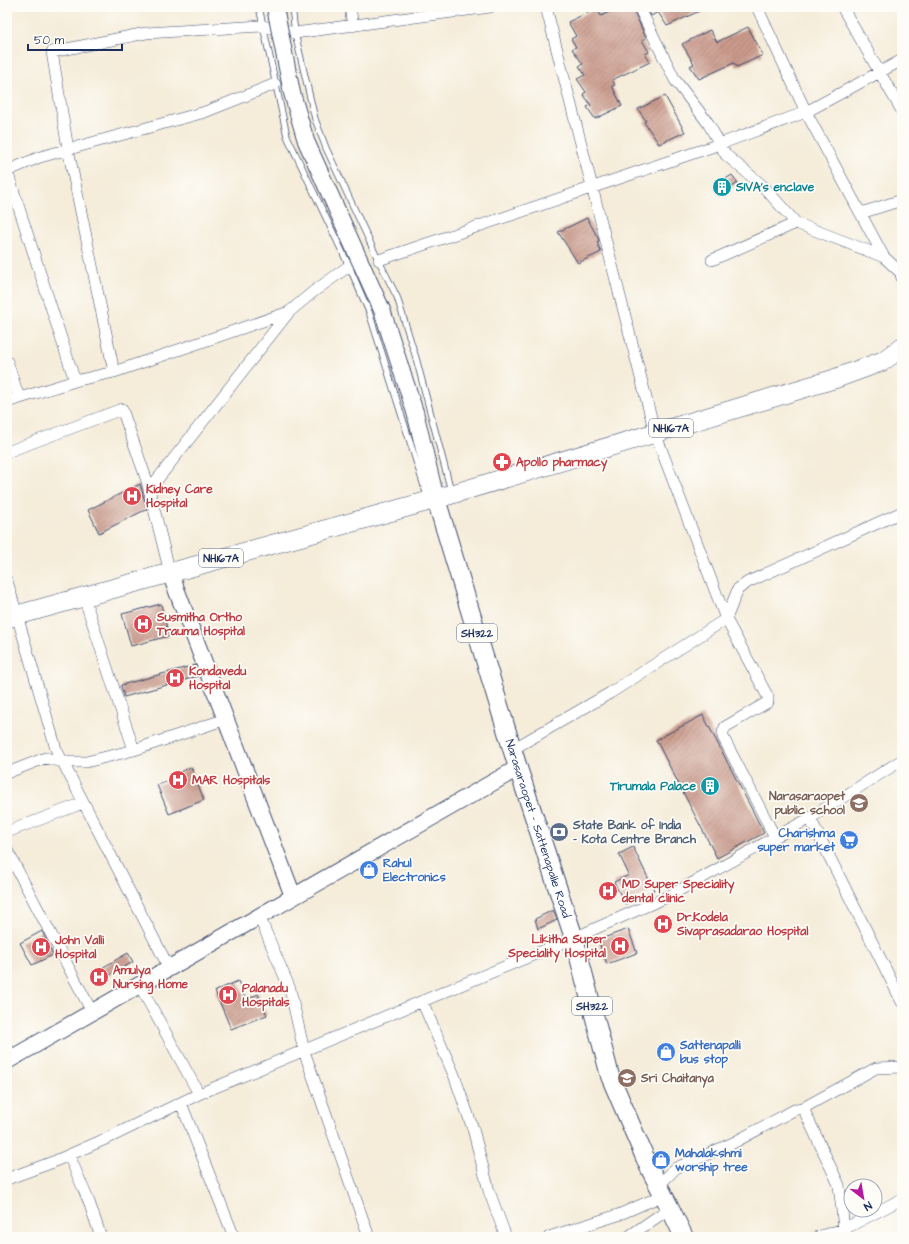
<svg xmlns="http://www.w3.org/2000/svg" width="909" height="1244" font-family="'Architects Daughter',sans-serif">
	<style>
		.building { fill: url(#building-hatch) }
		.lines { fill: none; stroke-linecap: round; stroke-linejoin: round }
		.service-casing { stroke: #3c4b70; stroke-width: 7 }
		.minor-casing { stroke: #3c4b70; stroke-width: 12 }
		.secondary-casing { stroke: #3c4b70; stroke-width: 18 }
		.primary-casing { stroke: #3c4b70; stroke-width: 20 }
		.trunk-casing { stroke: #3c4b70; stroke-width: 20 }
		.service { stroke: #fff; stroke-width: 5.5 }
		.minor { stroke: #fff; stroke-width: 11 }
		.secondary { stroke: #fff; stroke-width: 16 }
		.primary { stroke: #fff; stroke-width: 18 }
		.trunk { stroke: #fff; stroke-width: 19 }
		.secondary-bridge-casing { stroke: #3c4b70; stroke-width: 18; stroke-linecap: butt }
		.secondary-bridge { stroke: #fff; stroke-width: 16 }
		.labels { text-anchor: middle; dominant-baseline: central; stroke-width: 3.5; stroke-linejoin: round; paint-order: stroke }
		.shield { fill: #fdfcf7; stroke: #5f6c8c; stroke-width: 1 }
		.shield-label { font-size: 11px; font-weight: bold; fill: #1b2f5e }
		.culture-label { font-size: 12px; font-weight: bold; fill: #0d838f; stroke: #fdfcf7; text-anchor: start }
		.health-label { font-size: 12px; font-weight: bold; fill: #be3a42; stroke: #fdfcf7; text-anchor: start }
		.education-label { font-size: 12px; font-weight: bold; fill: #785e54; stroke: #fdfcf7; text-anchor: end }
		.service-label { font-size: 12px; font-weight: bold; fill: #4e5e75; stroke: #fdfcf7; text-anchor: start }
		.street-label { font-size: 12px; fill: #1b2f5e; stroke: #fdfcf7 }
		.shop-label { font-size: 12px; font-weight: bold; fill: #366cbe; stroke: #fdfcf7; text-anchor: start }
	</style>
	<defs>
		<pattern id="building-hatch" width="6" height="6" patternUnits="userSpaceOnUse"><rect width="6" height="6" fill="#ca9a8b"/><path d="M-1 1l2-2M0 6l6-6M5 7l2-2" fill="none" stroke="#a37e75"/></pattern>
	</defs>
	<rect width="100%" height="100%" fill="#fdfcf7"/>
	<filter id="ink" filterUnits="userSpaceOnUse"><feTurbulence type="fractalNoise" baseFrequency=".025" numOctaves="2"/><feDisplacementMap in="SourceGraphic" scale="8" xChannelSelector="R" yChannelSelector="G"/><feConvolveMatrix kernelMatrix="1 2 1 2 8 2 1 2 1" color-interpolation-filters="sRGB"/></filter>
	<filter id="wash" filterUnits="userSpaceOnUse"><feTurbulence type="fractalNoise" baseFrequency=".012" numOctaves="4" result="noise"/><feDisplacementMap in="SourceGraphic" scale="16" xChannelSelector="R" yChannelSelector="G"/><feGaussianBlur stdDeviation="0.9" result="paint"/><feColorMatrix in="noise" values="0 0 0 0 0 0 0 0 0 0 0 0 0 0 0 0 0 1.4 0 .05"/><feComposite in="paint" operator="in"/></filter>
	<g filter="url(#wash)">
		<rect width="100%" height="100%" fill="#f5ecd9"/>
		<g id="blocks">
			<path class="building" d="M620,7H632L646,38L642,40L649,52L645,54L650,62L612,80L615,85L612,86L622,106L595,119L587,107L591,105L583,94L586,92L577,79L585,75L579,66L583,64L572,49L576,47L571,39L576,36L568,22L597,8L601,16Z
				M647,7H708L667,26L658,12L651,16Z
				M748,27L763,55L737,67L734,63L699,79L690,66L694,64L682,44L710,30L717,42Z
				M665,96L685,132L659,144L644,122L646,121L638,109Z
				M732,175L738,183L719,195L714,186Z
				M587,218L597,236L599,241L597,242L601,252L578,263L558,232Z
				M140,484L147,509L99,533L88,510Z
				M161,604L169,636L131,646L122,614Z
				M195,665L199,676L124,697L121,685Z
				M703,715L764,833L717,858L656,740Z
				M191,767L204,800L169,814L157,785L183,776L180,772Z
				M633,847L654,890L625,904L614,882L629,875L619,854Z
				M553,910L557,920L538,929L535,919Z
				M628,929L637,953L607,964L598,940Z
				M42,931L53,955L32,965L20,943Z
				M128,953L133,962L97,982L93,973Z
				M238,981L246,1000L258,994L267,1015L231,1029L215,991Z"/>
		</g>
	</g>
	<g filter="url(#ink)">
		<use href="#blocks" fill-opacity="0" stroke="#3c4b70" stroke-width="1"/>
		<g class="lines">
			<defs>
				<path id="service" d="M259,7L287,136L349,266L369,312L428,499
					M292,7L295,33L315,119L326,148L374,251L397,297L416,358L451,491"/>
				<path id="minor" d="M350,7L353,26
					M639,7L675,80L708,123L726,155L763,186L796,223L884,257L900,272L902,278
					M757,7L806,112L884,257
					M842,7L902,111
					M7,171L40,157L205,112L275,84
					M7,171L75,381
					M861,213L902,200
					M379,260L720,144L806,112L902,60
					M712,260L796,223
					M349,266L313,292L289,312L114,372L68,149L52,52L146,33L262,26L295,33L490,7
					M7,361L19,398
					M7,402L75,381L114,372
					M7,452L122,409L147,481L170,573
					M149,490L289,312
					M7,581L56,749L169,968
					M84,597L134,750
					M513,749L610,693L726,619L655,433L546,7
					M7,773L45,758L64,762H86L134,750L226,719
					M810,818L902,1002
					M7,832L83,803
					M775,837L723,737V732L725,727L768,702V697L726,619L738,589L748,582L902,512
					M7,850L92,1012
					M259,916L290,989L304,1051L369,1237
					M139,984L199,1094
					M422,1001L454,1075L473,1129L489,1191L506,1237
					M7,1047L12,1058
					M181,1103L234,1237
					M803,1108L839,1185L844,1229L847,1237
					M69,1155L89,1202L101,1237
					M7,1179L53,1162L110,1137L199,1094L574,938L669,896L810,818L902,760
					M659,1185L676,1168L733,1143L796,1109L803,1108L876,1068L902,1067
					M549,1237L618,1215L664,1195
					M628,1237L670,1208
					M817,1237L844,1229L902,1199"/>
				<path id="secondary" d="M415,412L436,499
					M170,573L293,896
					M7,1061L518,768"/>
				<g id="primary">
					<path id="s1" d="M436,499L518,768L574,938L610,1076L649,1167L670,1208L684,1237"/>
				</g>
				<path id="trunk" d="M7,618L436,499L834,379L883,361L902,347"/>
			</defs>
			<use href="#service" class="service-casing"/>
			<use href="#minor" class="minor-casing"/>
			<use href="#secondary" class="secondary-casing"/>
			<use href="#primary" class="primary-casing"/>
			<use href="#trunk" class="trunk-casing"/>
			<use href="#service" class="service"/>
			<use href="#minor" class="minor"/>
			<use href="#secondary" class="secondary"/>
			<use href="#primary" class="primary"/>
			<use href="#trunk" class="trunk"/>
			<defs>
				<path id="secondary-bridge" d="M275,7L292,93L306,141L382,310L415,412"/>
			</defs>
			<use href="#secondary-bridge" class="secondary-bridge-casing"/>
			<use href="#secondary-bridge" class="secondary-bridge"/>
		</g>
	</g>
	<defs>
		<symbol id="building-disc" viewBox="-11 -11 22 22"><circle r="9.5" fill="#0f9aa8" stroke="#fdfcf7"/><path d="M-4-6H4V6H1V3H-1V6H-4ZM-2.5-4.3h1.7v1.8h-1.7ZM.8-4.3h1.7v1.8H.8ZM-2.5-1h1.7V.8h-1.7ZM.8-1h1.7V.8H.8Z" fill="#fff"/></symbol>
		<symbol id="pharmacy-disc" viewBox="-11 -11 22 22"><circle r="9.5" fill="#e0444e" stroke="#fdfcf7"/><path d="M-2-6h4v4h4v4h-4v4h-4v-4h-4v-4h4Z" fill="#fff"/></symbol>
		<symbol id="hospital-disc" viewBox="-11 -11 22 22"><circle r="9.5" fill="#e0444e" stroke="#fdfcf7"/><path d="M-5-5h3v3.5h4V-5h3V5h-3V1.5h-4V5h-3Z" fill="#fff"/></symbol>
		<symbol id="school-disc" viewBox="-11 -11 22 22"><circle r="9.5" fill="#8d6e63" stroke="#fdfcf7"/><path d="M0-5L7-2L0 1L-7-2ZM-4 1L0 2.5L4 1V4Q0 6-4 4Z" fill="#fff"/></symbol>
		<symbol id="bank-disc" viewBox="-11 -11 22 22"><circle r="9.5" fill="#5c6f8a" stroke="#fdfcf7"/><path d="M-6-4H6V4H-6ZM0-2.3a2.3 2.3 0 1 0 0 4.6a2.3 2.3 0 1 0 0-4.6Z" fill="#fff"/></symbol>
		<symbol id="supermarket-disc" viewBox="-11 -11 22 22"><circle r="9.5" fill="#3f7fe0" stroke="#fdfcf7"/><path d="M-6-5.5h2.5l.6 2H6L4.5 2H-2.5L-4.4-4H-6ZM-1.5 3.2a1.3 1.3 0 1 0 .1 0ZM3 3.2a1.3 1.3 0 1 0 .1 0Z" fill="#fff"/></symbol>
		<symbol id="shop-disc" viewBox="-11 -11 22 22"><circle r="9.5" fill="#3f7fe0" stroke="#fdfcf7"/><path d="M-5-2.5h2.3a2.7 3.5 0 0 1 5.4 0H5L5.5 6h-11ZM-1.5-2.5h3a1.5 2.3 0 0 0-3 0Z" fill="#fff"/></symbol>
	</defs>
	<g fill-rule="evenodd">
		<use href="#building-disc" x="711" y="176" width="22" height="22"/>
		<use href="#pharmacy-disc" x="491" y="451" width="22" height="22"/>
		<use href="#hospital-disc" x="121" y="485" width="22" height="22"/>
		<use href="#hospital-disc" x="132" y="613" width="22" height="22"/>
		<use href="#hospital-disc" x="164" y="667" width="22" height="22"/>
		<use href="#hospital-disc" x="167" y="769" width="22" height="22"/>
		<use href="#building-disc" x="699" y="775" width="22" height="22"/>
		<use href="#school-disc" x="848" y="792" width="22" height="22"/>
		<use href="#bank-disc" x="548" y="821" width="22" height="22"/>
		<use href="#supermarket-disc" x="838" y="829" width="22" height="22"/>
		<use href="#shop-disc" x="358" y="859" width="22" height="22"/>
		<use href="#hospital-disc" x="597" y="880" width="22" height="22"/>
		<use href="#hospital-disc" x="652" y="913" width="22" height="22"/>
		<use href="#hospital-disc" x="609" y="935" width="22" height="22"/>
		<use href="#hospital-disc" x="30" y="936" width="22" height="22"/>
		<use href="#hospital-disc" x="88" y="966" width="22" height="22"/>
		<use href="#hospital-disc" x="217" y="984" width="22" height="22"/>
		<use href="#shop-disc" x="655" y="1041" width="22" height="22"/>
		<use href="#school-disc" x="616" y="1067" width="22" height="22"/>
		<use href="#shop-disc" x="650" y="1149" width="22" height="22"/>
	</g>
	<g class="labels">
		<g class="shield">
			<rect x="649" y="419" width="44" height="18" rx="3"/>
			<rect x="199" y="549" width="44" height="18" rx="3"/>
			<rect x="457" y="624" width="40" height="18" rx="3"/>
			<rect x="572" y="997" width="40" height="18" rx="3"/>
		</g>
		<g class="shield-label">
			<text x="671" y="428">NH167A</text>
			<text x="221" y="558">NH167A</text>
			<text x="477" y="633">SH322</text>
			<text x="592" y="1006">SH322</text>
		</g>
		<g class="culture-label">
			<text x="736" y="187">SIVA's enclave</text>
			<text x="696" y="786" text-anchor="end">Tirumala Palace</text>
		</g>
		<g class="health-label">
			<text x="516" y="462">Apollo pharmacy</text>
			<text x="146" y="489">Kidney Care<tspan x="146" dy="14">Hospital</tspan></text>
			<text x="157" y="617">Susmitha Ortho<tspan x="157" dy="14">Trauma Hospital</tspan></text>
			<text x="189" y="671">Kondavedu<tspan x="189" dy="14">Hospital</tspan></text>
			<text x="192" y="780">MAR Hospitals</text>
			<text x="622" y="884">MD Super Speciality<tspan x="622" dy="14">dental clinic</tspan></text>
			<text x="677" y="917">Dr.Kodela<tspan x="677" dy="14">Sivaprasadarao Hospital</tspan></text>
			<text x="606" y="939" text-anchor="end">Likitha Super<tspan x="606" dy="14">Speciality Hospital</tspan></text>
			<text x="55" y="940">John Valli<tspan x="55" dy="14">Hospital</tspan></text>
			<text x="113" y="970">Amulya<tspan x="113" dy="14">Nursing Home</tspan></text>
			<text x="242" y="988">Palanadu<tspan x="242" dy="14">Hospitals</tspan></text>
		</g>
		<g class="education-label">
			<text x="845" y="796">Narasaraopet<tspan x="845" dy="14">public school</tspan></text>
			<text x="641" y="1078" text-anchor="start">Sri Chaitanya</text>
		</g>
		<g class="service-label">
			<text x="573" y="825">State Bank of India<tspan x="573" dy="14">- Kota Centre Branch</tspan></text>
		</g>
		<g class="street-label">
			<text stroke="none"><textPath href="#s1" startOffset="345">Narasaraopet - Sattenapalle Road</textPath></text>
		</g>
		<g class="shop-label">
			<text x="835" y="833" text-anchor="end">Charishma<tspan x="835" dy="14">super market</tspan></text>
			<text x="383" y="863">Rahul<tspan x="383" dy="14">Electronics</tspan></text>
			<text x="680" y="1045">Sattenapalli<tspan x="680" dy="14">bus stop</tspan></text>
			<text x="675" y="1153">Mahalakshmi<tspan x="675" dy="14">worship tree</tspan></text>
		</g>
	</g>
	<rect width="909" height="1244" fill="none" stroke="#fdfcf7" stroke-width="24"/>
	<g transform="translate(863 1198) rotate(149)"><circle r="19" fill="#fdfcf7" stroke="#a3aaba"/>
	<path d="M0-3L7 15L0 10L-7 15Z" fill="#b5179e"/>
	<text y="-6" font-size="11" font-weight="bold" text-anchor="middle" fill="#1b2f5e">N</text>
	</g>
	<path d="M28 44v6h94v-6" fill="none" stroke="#1b2f5e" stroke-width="2"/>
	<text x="34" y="44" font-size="12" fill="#1b2f5e" stroke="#fdfcf7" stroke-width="3" paint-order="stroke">50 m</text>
</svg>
